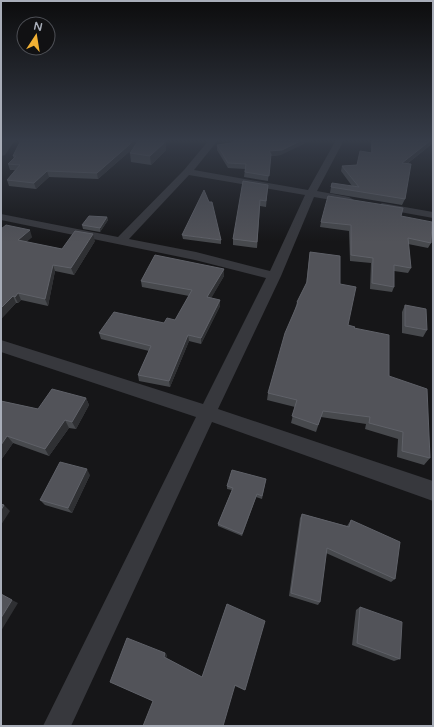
<svg xmlns="http://www.w3.org/2000/svg" width="434" height="727" font-family="'Varela Round',sans-serif">
	<style>
		.lines { fill: none; stroke-linecap: round; stroke-linejoin: round }
		.minor { fill: #37383d; fill-rule: evenodd }
		.tertiary { fill: #37383d; fill-rule: evenodd }
		.wall { fill: #47494d }
		.shaded-wall { fill: #2f3033 }
		.building { fill: #525359; stroke: #5f6168 }
	</style>
	<rect width="100%" height="100%" fill="#161618"/>
	<g class="lines">
		<path class="minor" d="M209,140H218L194,170L308,190L336,140H344L317,191L349,197L354,200L349,203L314,197L281,276L218,409L433,481V501L212,422L71,726H43L196,417L1,352V340L203,404L266,278L195,260L1,220V214L118,237L184,170ZM189,175L305,195L270,271L196,252L129,239Z
			M382,203L433,212V218L378,208L377,206Z"/>
		<path class="tertiary" d="M4,140H15L5,155L1,156V144Z"/>
	</g>
	<path class="wall" d="M21,140H160L166,141V150L151,165L131,162L130,153L139,141L130,151L98,179L49,177L36,189L9,186L7,180L15,170H10L8,164L14,159L13,156Z
		M371,140H433V143L407,164L405,199L402,205L330,193L331,187L352,186L341,171L342,166L357,165L371,153Z
		M217,145L281,155L270,156L268,181L244,177L245,169L228,168L217,150Z
		M268,185L266,207L260,206L257,248L233,245V239Z
		M401,216L431,243L428,248L408,244L411,268L408,273L394,271V287L392,292L370,289L371,263L350,261L349,231L320,227L321,222Z
		M107,217L108,220L100,232L83,229L82,225Z
		M1,229L32,237L26,242L62,249L95,241L74,275L55,271L48,306L21,300L18,303H16L1,319Z
		M182,235L221,240V244L183,239Z
		M310,252L340,284L348,325L354,328L389,376L430,458L424,465L397,457L398,439L365,429L366,424L321,417L316,432L291,423L295,407L267,400L268,393L295,309L297,302L306,284Z
		M224,269V276L211,298L220,306L201,344L189,341L170,387L139,381L138,375L149,351L101,339L99,333L164,323L175,320L189,296L142,287L141,281Z
		M405,305L427,330L423,337L402,333V312Z
		M86,398L89,405L76,429L69,428L49,456L13,443L1,460V401L38,409Z
		M90,475L72,513L45,505L40,500Z
		M266,479L262,499L256,497L242,536L218,526V524L232,490L227,489V486Z
		M302,514L347,526L351,520L395,579L391,582L326,553L320,602L318,605L289,596L300,518Z
		M227,604L245,690H244L235,686L153,701L110,682L167,655L166,658L202,677Z
		M360,607L400,659L394,661L352,645L356,610Z"/>
	<path class="shaded-wall" d="M133,140H139L130,151L98,179L97,173Z
		M302,140H312L281,155L268,156L269,151Z
		M431,140H433V143L400,169L402,163Z
		M166,141V150L151,165L150,156Z
		M47,171L49,177L36,189L34,183Z
		M107,217L108,220L100,232V228Z
		M30,230L32,237L21,247L18,240Z
		M93,234L95,241L74,275L71,268Z
		M53,265L55,271L48,306L45,299Z
		M224,269V276L208,304L207,297Z
		M18,293L21,300L18,303L15,297Z
		M13,296L16,303L1,319V308Z
		M220,300V306L201,344V338Z
		M188,335L189,341L170,387L169,381Z
		M86,398L89,405L76,429L72,422Z
		M65,420L69,428L49,456L45,449Z
		M7,436L13,443L1,460V445Z
		M87,469L90,475L72,513L68,508Z
		M257,494L256,497L242,536V534Z
		M4,505L10,511L1,525V510Z
		M12,600L18,603L1,631V618Z
		M165,653L167,655L166,659L164,657Z"/>
	<path class="building" d="M21,140H133L129,145L97,173L47,171L34,183L7,180L20,165L8,164L16,156H13Z
		M139,140H160L166,141L150,156L130,153Z
		M235,140H302L282,150L269,151L271,154L269,176L245,172L246,164L228,163L217,145L231,143Z
		M372,140H431L402,163L411,164L405,199L331,187L332,183L359,187L342,166L357,165L360,151L372,153Z
		M243,181L268,185L266,201L260,200L257,242L233,239Z
		M204,190L209,202H212L221,240L182,235Z
		M328,196L403,208L401,216L432,222L431,243L408,238L411,268L394,265V287L372,283L373,258L351,255V225L321,222Z
		M89,216L107,217L100,228L82,225Z
		M6,225L30,230L18,240L62,249L75,231L93,234L71,268L53,265L45,299L18,293L15,297L13,296L1,308V246H2L1,245V229Z
		M310,252L340,256V284L356,287L348,325L355,327L354,328L389,335V376L427,389L430,458L402,451L403,432L369,423L370,417L323,411L318,425L292,416L297,400L268,393L285,333L298,303L297,302L307,282Z
		M155,255L224,269L207,297L220,300L201,338L188,335L169,381L138,375L151,346L99,333L114,312L164,323L167,318L175,320L192,290L141,281Z
		M405,305L426,309L427,330L405,326Z
		M52,389L86,398L72,422L65,420L45,449L7,436L1,445V401L38,409Z
		M60,462L87,469L68,508L40,500Z
		M232,470L266,479L262,496L257,494L242,534L218,524L233,488L227,486Z
		M1,504L4,505L1,510Z
		M302,514L349,527L351,520L400,542L395,579L327,548L320,602L291,593Z
		M1,594L12,600L1,618Z
		M227,604L265,621L245,690L235,685L223,726H143L153,701L110,682L127,638L165,653L164,657L202,677Z
		M360,607L402,622L400,659L357,643Z"/>
	<linearGradient id="sky" x2="0" y2="1"><stop stop-color="#0c0c0d"/><stop offset="0.58" stop-color="#363c48"/><stop offset="1" stop-color="#363c48" stop-opacity="0"/></linearGradient>
	<rect width="434" height="242" fill="url(#sky)"/>
	<rect width="434" height="727" fill="none" stroke="#a8adb8" stroke-width="4"/>
	<g transform="translate(36 36) rotate(12)"><circle r="19" fill="#111113" stroke="#4d4f55"/>
	<path d="M0-3L7 15L0 10L-7 15Z" fill="#f2b134"/>
	<text y="-6" font-size="11" font-weight="bold" text-anchor="middle" fill="#a8adb8">N</text>
	</g>
</svg>
